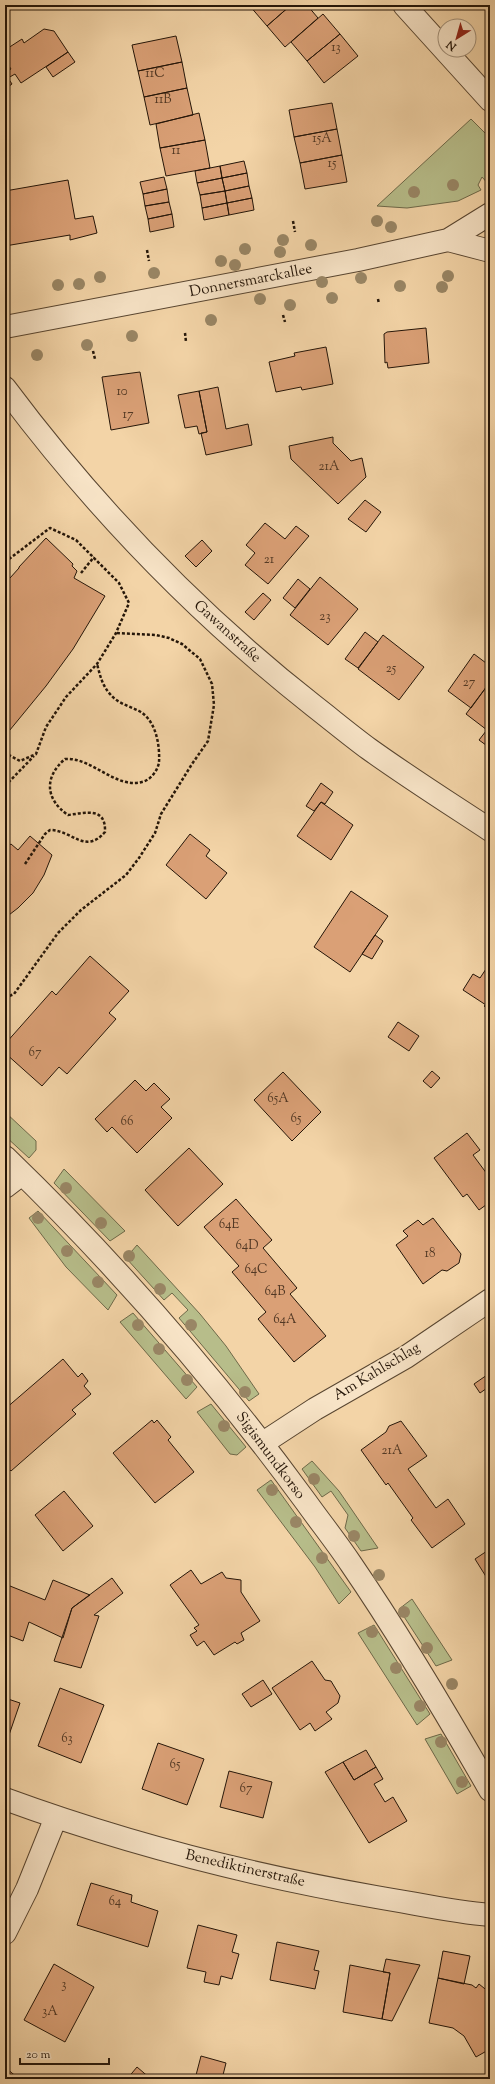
<svg xmlns="http://www.w3.org/2000/svg" width="495" height="2084" font-family="'Sorts Mill Goudy',serif">
	<style>
		.grass { fill: #b7bd8a; stroke: #6e6949 }
		.building { fill: #daa076; stroke: #241508 }
		.lines { fill: none; stroke-linecap: round; stroke-linejoin: round }
		.minor-casing { stroke: #584530; stroke-width: 24 }
		.path { stroke: #241508; stroke-width: 2.5; stroke-dasharray: 3 2; stroke-linecap: butt }
		.minor { stroke: #f7e3c6; stroke-width: 22 }
		.tree { fill: #998665 }
		.labels { text-anchor: middle; dominant-baseline: central; stroke-width: 3.5; stroke-linejoin: round; paint-order: stroke }
		.number-label { font-size: 13px; fill: #523824 }
		.street-label { font-size: 15px; fill: #241508; stroke: #f7e3c6 }
	</style>
	<rect width="100%" height="100%" fill="#f3d4a7"/>
	<filter id="stains"><feTurbulence type="fractalNoise" baseFrequency=".005" numOctaves="4"/><feColorMatrix values="0 0 0 0 .2 0 0 0 0 .09 0 0 0 0 .02 0 0 0 .5 -.17"/></filter>
	<radialGradient id="worn" r=".72"><stop offset=".6" stop-color="#630" stop-opacity="0"/><stop offset="1" stop-color="#630" stop-opacity=".3"/></radialGradient>
	<path class="grass" d="M471,119L490,138V186L482,177L478,185L481,190L458,201L407,208L377,206Z
		M5,1112L36,1141V1150L29,1158L5,1136Z
		M64,1169L125,1231L110,1241L54,1183Z
		M38,1211L117,1295L108,1310L66,1267L29,1218Z
		M137,1245L200,1314L226,1346L259,1394L249,1401L179,1318L188,1310L172,1293L164,1300L126,1258Z
		M133,1313L197,1387L186,1399L120,1322Z
		M211,1404L246,1447L237,1455L230,1454L197,1412Z
		M312,1461L339,1491L378,1548L361,1551L345,1528L348,1515L331,1491L322,1497L302,1469Z
		M271,1480L351,1592L339,1604L315,1567L257,1490Z
		M412,1599L452,1660L436,1666L399,1609Z
		M374,1625L430,1714L417,1725L358,1633Z
		M441,1734L471,1786L457,1794L425,1739Z"/>
	<path class="building" d="M249,5H291L267,26Z
		M291,5H307L318,18L285,47L267,26Z
		M323,14L340,34L307,61L291,42Z
		M44,29L54,31L68,52L21,83L15,74L8,78L12,84L5,89V73L11,69L5,60V50L22,39L24,43Z
		M340,34L358,56L324,83L307,61Z
		M176,36L182,62L138,71L132,45Z
		M68,52L75,62L53,77L46,67Z
		M182,62L187,88L144,97L138,71Z
		M187,88L193,115L150,125L144,97Z
		M332,103L337,129L294,137L289,110Z
		M199,113L205,140L160,148L156,124Z
		M337,129L342,155L300,163L294,137Z
		M205,140L210,168L166,176L160,148Z
		M342,155L347,182L305,189L300,163Z
		M244,161L247,173L222,178L220,166Z
		M220,166L222,178L197,183L195,171Z
		M247,173L249,186L225,191L222,178Z
		M164,177L167,189L143,194L140,182Z
		M222,178L225,191L200,195L197,183Z
		M68,180L75,219L93,216L97,233L70,240V235L5,246V191Z
		M249,186L252,198L227,203L225,191Z
		M167,189L169,202L145,206L143,194Z
		M225,191L227,203L202,208L200,195Z
		M252,198L254,210L229,215L227,203Z
		M169,202L172,214L148,219L145,206Z
		M227,203L229,215L204,220L202,208Z
		M172,214L174,227L150,232L148,219Z
		M426,328L429,363L388,368L387,362L385,363L384,334L387,332Z
		M326,347L333,384L302,390L301,387L276,392L269,362L295,356L294,353Z
		M140,372L149,423L111,430L102,377Z
		M218,387L226,429L248,424L252,445L206,455L201,433L207,432L199,391Z
		M199,391L207,432L199,434L197,426L185,428L178,395Z
		M333,437V443L351,461L362,458L366,477L338,504L291,459L289,446Z
		M365,500L381,512L366,532L348,519Z
		M265,523L285,539L296,526L309,536L268,584L245,565L255,553L246,545Z
		M46,538L73,564L72,566L77,571L74,578L105,596L73,649L46,686L5,736V580L8,577L10,578L19,568V567Z
		M202,540L212,551L196,567L185,556Z
		M320,577L358,609L328,645L290,615Z
		M298,579L310,589L295,608L283,598Z
		M263,593L271,600L254,620L245,612Z
		M365,632L378,642L358,668L345,659Z
		M383,635L424,667L399,700L358,669Z
		M474,654L490,666V682L471,708L448,691Z
		M490,682V726L487,730L466,714Z
		M490,726V748L479,740Z
		M321,783L333,792L325,804L321,802L314,811L306,806Z
		M321,802L353,825L331,860L297,836Z
		M190,834L210,850L206,856L227,873L206,899L166,865Z
		M30,836L52,855L44,875L33,893L18,908L5,918V845L7,847L11,844L18,850Z
		M351,891L388,916L350,972L314,947Z
		M375,935L383,941L372,959L362,954Z
		M90,956L129,991L109,1013L116,1019L67,1074L59,1067L42,1086L5,1053V1044L52,991L56,995Z
		M490,963V1010L484,1006L486,1005L463,990L473,974L480,978Z
		M398,1022L419,1036L409,1051L388,1037Z
		M432,1071L440,1078L431,1088L423,1081Z
		M283,1072L321,1112L292,1141L254,1100Z
		M135,1080L146,1091L154,1083L170,1099L161,1107L172,1118L137,1153L112,1127L107,1132L95,1119Z
		M467,1133L480,1150L473,1155L490,1178V1202L479,1210L467,1194L463,1197L434,1158Z
		M189,1148L223,1184L178,1226L145,1190Z
		M236,1199L272,1240L263,1248L297,1288L290,1294L326,1336L294,1362L258,1319L266,1312L232,1272L239,1266L204,1227Z
		M433,1218L461,1254L459,1263L447,1271L442,1270L423,1284L396,1245L408,1236L403,1231L418,1220L423,1225Z
		M63,1359L78,1377L82,1373L88,1381L84,1386L91,1394L72,1410L76,1414L11,1471L6,1466L5,1467V1409Z
		M487,1375L490,1379V1386L480,1393L474,1384Z
		M152,1420L154,1423L157,1420L171,1437L168,1440L194,1472L155,1503L113,1453Z
		M401,1421L427,1456L408,1469L436,1508L448,1499L465,1524L432,1548L411,1520L413,1518L388,1483L386,1485L361,1450L386,1432L389,1426Z
		M64,1491L93,1526L63,1551L35,1515Z
		M490,1549V1583L475,1559Z
		M191,1570L201,1584L222,1572L226,1578L241,1580V1592L260,1621L241,1633L244,1640L237,1644L235,1642L214,1655L204,1641L197,1646L190,1635L197,1631L194,1628L199,1625L170,1585Z
		M112,1578L123,1593L94,1615L99,1616L81,1668L54,1661L72,1608Z
		M53,1580L90,1595L72,1608L63,1638L29,1622L23,1641L5,1634V1584L45,1600Z
		M312,1661L325,1680L331,1681L340,1696L338,1703L326,1712L332,1719L315,1731L310,1723L300,1730L272,1688Z
		M263,1680L272,1694L251,1707L242,1694Z
		M60,1688L104,1705L81,1763L38,1746Z
		M5,1698L20,1703L9,1735L5,1733Z
		M158,1743L204,1759L187,1805L142,1789Z
		M366,1750L376,1767L354,1780L343,1762Z
		M343,1762L354,1780L376,1767L383,1779L374,1784L385,1802L393,1797L407,1821L369,1843L325,1772Z
		M229,1771L272,1782L263,1818L220,1807Z
		M91,1883L132,1895L131,1902L158,1911L148,1947L77,1925Z
		M198,1925L237,1935L232,1952L239,1954L232,1979L221,1976L219,1985L204,1982L206,1972L187,1968Z
		M277,1942L319,1951L314,1970L319,1971L315,1989L270,1980Z
		M443,1951L470,1956L464,1984L438,1978Z
		M386,1959L420,1965L392,2021L382,2019L390,1973L383,1972Z
		M54,1964L94,1987L65,2042L24,2020Z
		M350,1965L390,1973L382,2019L343,2012Z
		M438,1978L472,1985L476,1988L479,1984L490,1993V2049L476,2057L464,2036L453,2028L429,2023Z
		M201,2056L226,2063L222,2079H195Z
		M5,2067L19,2079H5Z
		M137,2067L151,2079H127Z"/>
	<g class="lines">
		<defs>
			<path id="minor" d="M404,5L490,100
				M448,240L490,251
				M5,327L358,260L448,240L490,214
				M5,388C94,507 197,614 314,706C332,720 350,735 369,749C408,777 449,803 490,830
				M5,1157C115,1263 216,1379 306,1502C321,1523 337,1543 351,1564C401,1637 446,1713 490,1790
				M5,1187L22,1174
				M263,1443L315,1409L406,1357L490,1300
				M5,1799C125,1843 250,1875 376,1897C414,1903 452,1912 490,1915
				M5,1933L27,1889L56,1817"/>
		</defs>
		<use href="#minor" class="minor-casing"/>
		<path class="path" d="M293,221L295,232
			M147,250L149,261
			M378,299L379,304
			M283,315L285,322
			M185,333L186,342
			M93,351L95,359
			M5,562L50,528L76,540L119,583L129,603L116,633L97,664L66,697L46,727L36,754L20,761L5,753
			M81,573L94,557
			M5,786L34,756
			M25,864L45,834L50,830C72,830 85,855 105,832C106,806 85,813 68,815C45,799 44,777 65,759C92,757 115,789 142,782C151,780 158,770 159,762C160,745 156,720 139,711C129,706 117,703 110,694C102,685 100,675 97,664
			M5,998L14,994L58,933L81,910L126,875L139,858L155,833L161,814L192,764L208,741L214,705L212,684L200,659L182,644L169,638L156,635L116,633"/>
		<use href="#minor" class="minor"/>
	</g>
	<g class="tree">
		<circle cx="453" cy="185" r="6"/>
		<circle cx="414" cy="192" r="6"/>
		<circle cx="377" cy="221" r="6"/>
		<circle cx="391" cy="227" r="6"/>
		<circle cx="283" cy="240" r="6"/>
		<circle cx="311" cy="245" r="6"/>
		<circle cx="245" cy="249" r="6"/>
		<circle cx="280" cy="252" r="6"/>
		<circle cx="221" cy="261" r="6"/>
		<circle cx="235" cy="265" r="6"/>
		<circle cx="154" cy="273" r="6"/>
		<circle cx="448" cy="276" r="6"/>
		<circle cx="100" cy="277" r="6"/>
		<circle cx="361" cy="278" r="6"/>
		<circle cx="322" cy="282" r="6"/>
		<circle cx="79" cy="284" r="6"/>
		<circle cx="58" cy="285" r="6"/>
		<circle cx="400" cy="286" r="6"/>
		<circle cx="442" cy="287" r="6"/>
		<circle cx="332" cy="298" r="6"/>
		<circle cx="260" cy="299" r="6"/>
		<circle cx="290" cy="305" r="6"/>
		<circle cx="211" cy="320" r="6"/>
		<circle cx="132" cy="336" r="6"/>
		<circle cx="87" cy="345" r="6"/>
		<circle cx="37" cy="355" r="6"/>
		<circle cx="66" cy="1188" r="6"/>
		<circle cx="38" cy="1218" r="6"/>
		<circle cx="101" cy="1223" r="6"/>
		<circle cx="67" cy="1251" r="6"/>
		<circle cx="129" cy="1256" r="6"/>
		<circle cx="98" cy="1282" r="6"/>
		<circle cx="160" cy="1289" r="6"/>
		<circle cx="138" cy="1325" r="6"/>
		<circle cx="191" cy="1325" r="6"/>
		<circle cx="159" cy="1349" r="6"/>
		<circle cx="187" cy="1380" r="6"/>
		<circle cx="245" cy="1392" r="6"/>
		<circle cx="224" cy="1426" r="6"/>
		<circle cx="314" cy="1479" r="6"/>
		<circle cx="272" cy="1490" r="6"/>
		<circle cx="296" cy="1522" r="6"/>
		<circle cx="354" cy="1536" r="6"/>
		<circle cx="322" cy="1558" r="6"/>
		<circle cx="379" cy="1575" r="6"/>
		<circle cx="404" cy="1612" r="6"/>
		<circle cx="372" cy="1632" r="6"/>
		<circle cx="427" cy="1648" r="6"/>
		<circle cx="396" cy="1668" r="6"/>
		<circle cx="452" cy="1684" r="6"/>
		<circle cx="420" cy="1706" r="6"/>
		<circle cx="441" cy="1742" r="6"/>
		<circle cx="462" cy="1782" r="6"/>
	</g>
	<g class="labels">
		<g class="number-label">
			<text x="336" y="48">13</text>
			<text x="155" y="74">11C</text>
			<text x="163" y="100">11B</text>
			<text x="322" y="139">15A</text>
			<text x="176" y="151">11</text>
			<text x="332" y="164">15</text>
			<text x="122" y="392">10</text>
			<text x="128" y="415">17</text>
			<text x="329" y="467">21A</text>
			<text x="269" y="560">21</text>
			<text x="325" y="617">23</text>
			<text x="391" y="669">25</text>
			<text x="469" y="683">27</text>
			<text x="35" y="1053">67</text>
			<text x="278" y="1099">65A</text>
			<text x="296" y="1119">65</text>
			<text x="127" y="1122">66</text>
			<text x="229" y="1225">64E</text>
			<text x="247" y="1246">64D</text>
			<text x="430" y="1254">18</text>
			<text x="256" y="1270">64C</text>
			<text x="275" y="1292">64B</text>
			<text x="285" y="1320">64A</text>
			<text x="392" y="1451">21A</text>
			<text x="67" y="1739">63</text>
			<text x="175" y="1765">65</text>
			<text x="246" y="1789">67</text>
			<text x="115" y="1902">64</text>
			<text x="64" y="1985">3</text>
			<text x="50" y="2012">3A</text>
		</g>
		<g class="street-label">
			<text transform="translate(251 281) rotate(-11)">Donnersmarckallee</text>
			<text transform="translate(227 632) rotate(42)">Gawanstraße</text>
			<text transform="translate(377 1372) rotate(-31)">Am Kahlschlag</text>
			<text transform="translate(270 1456) rotate(53)">Sigismundkorso</text>
			<text transform="translate(245 1869) rotate(13)">Benediktinerstraße</text>
		</g>
	</g>
	<rect width="495" height="2084" fill="none" stroke="#f3d4a7" stroke-width="20"/>
	<rect x="6" y="6" width="483" height="2072" fill="none" stroke="#241508" stroke-width="2"/>
	<rect x="10" y="10" width="475" height="2064" fill="none" stroke="#241508"/>
	<g transform="translate(457 38) rotate(217)"><circle r="19" fill="#f7e3c6" stroke="#a3917a"/>
	<path d="M0-3L7 15L0 10L-7 15Z" fill="#8f2418"/>
	<text y="-6" font-size="11" font-weight="bold" text-anchor="middle" fill="#241508">N</text>
	</g>
	<path d="M20 2058v6h89v-6" fill="none" stroke="#241508" stroke-width="2"/>
	<text x="26" y="2058" font-size="12" fill="#241508" stroke="#f7e3c6" stroke-width="3" paint-order="stroke">20 m</text>
	<rect width="100%" height="100%" filter="url(#stains)"/>
	<rect width="100%" height="100%" fill="url(#worn)"/>
</svg>
